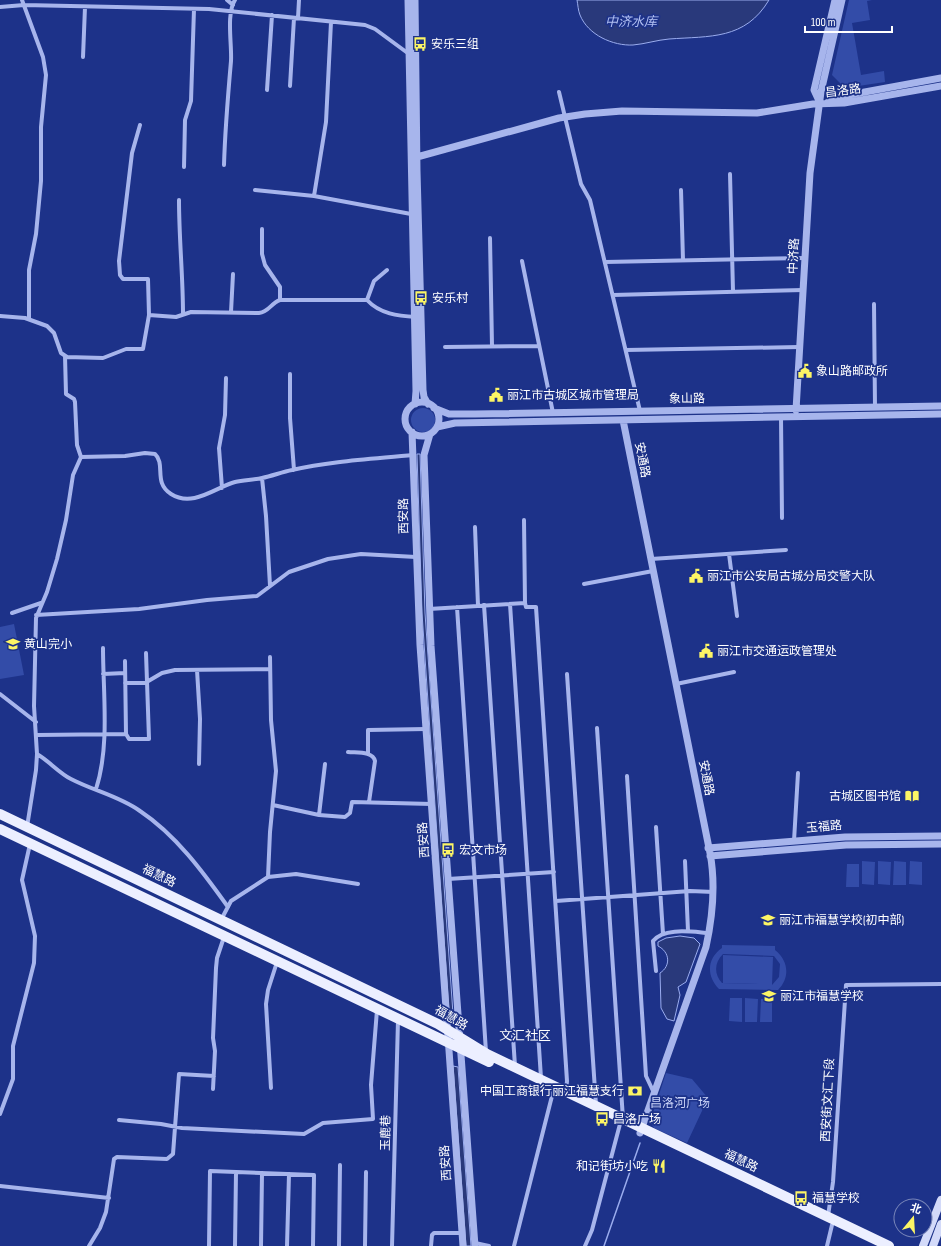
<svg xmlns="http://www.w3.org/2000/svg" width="941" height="1246" font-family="'Sofia Sans Condensed','Noto Sans SC',sans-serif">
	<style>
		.green { fill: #334ca8; fill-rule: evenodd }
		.water { fill: #29397b; stroke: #9aacee }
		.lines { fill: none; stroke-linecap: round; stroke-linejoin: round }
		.stream { stroke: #9aacee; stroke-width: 1.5 }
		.minor { stroke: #a7b5ec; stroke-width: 4 }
		.tertiary { stroke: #a7b5ec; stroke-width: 7 }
		.secondary { stroke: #d3daf9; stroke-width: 8 }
		.primary { stroke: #ecefff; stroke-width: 10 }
		.labels { text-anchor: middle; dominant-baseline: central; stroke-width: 3.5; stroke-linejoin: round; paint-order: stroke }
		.poi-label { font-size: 12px; fill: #fff; stroke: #1d3289; text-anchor: start }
		.street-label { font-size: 12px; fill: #fff; stroke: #1d3289 }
		.park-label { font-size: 12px; fill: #ccd5f9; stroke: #1d3289 }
		.water-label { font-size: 13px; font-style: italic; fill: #b2c0f3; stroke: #1d3289 }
		.neighbourhood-label { font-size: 13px; fill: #fff; stroke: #1d3289 }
	</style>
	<rect width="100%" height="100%" fill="#1d3289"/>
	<path class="green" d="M849,0H872L867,1L870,20L852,23L861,75L884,71L885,82L845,88L832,75Z
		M411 420a12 12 0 1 1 24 0a12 12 0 1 1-24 0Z
		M14,624L24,675L0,679V627Z
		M862,861L875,862L874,885L862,884Z
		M878,861L891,862L890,885L878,884Z
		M894,861L906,862V885H893Z
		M910,861L922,862V885L909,884Z
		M847,864H859V887H846Z
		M722,945L775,946V950C789,961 790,978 778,990L719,989C706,976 707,958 722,948ZM723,954L774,956L780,964L779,977L772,985L773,957L723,955V983L759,984L722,983C714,974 714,963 723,954Z
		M730,998H742V1022L729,1021Z
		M745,998L758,999L757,1022H745Z
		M761,999H772V1022H760Z
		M666,1073L692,1079L708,1098L687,1143L654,1128L651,1123L652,1116Z"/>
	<path class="water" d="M577,0H769C745,40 710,36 669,39C657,40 645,44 633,45C613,46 588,35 580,15C578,10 578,5 577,0Z
		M417,454H420L425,613L453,1014L449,1012L422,613Z
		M680,936L694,938L700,944L686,982L678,987L680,995L674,1021L667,1019L661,1008L660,973C671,966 670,952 658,946V942L666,938Z
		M453,1066L458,1067L471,1246H466Z"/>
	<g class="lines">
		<path class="stream" d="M604,1246L640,1143"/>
		<path class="minor" d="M22,0L43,57L46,75L41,127V181L36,234L29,270V319
			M227,0L233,5
			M0,7L24,5L209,9L365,25L375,29L409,54
			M298,18L299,0
			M83,57L85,7
			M290,86L294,18
			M267,90L272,15
			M559,92L581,184L590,200L640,411
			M224,165C225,130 228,95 231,61C232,44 226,14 235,0
			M184,167L185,120L191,101L194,9
			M730,174L733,291
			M255,190L314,196L411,214
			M681,190L683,260
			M314,196L326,122L331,22
			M179,200C179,239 183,276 183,314
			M262,229V254L265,265L280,287V300
			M490,238L492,346
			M522,261L553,413
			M605,262L804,258
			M613,295L803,290
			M367,300L374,281L387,270
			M874,304L875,407
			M231,312L233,274
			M149,315L176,317L191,312L259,313C269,312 271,303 280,300H367C380,314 398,316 416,317
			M0,316L25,318L47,326L54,333L61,353L67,357L103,358L126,349H143L149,315L148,279H123L120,275L119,261L132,153L140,125
			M445,347L539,346
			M626,350L799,347
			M65,356L66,394L74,399L75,402L77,445L81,457
			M290,374V418L294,470
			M781,417L782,518
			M81,457L125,456L145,453L155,454C166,464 153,483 171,494C193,508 216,487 235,482C244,480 253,480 262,478C272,476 282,472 292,470C331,461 373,459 413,455
			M262,478L266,516L270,586
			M222,488L219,448L225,415L226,378
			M524,520L525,603
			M475,527L478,606
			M729,554L737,616
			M651,559L786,550
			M584,584L653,571
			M510,604L541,1078
			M484,605L515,1066
			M457,607L486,1052
			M429,609L525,603L526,607H536L567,1081L566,1091
			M12,613L41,603
			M36,615L139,609L207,600L257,596L289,572L328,559L361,554L416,557
			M197,670L200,719L199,764
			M103,674L125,673
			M567,674L596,1105
			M125,683H145L162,673L175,670L270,669
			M676,684L734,672
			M0,694L36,722
			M597,728L623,1119
			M126,734L129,739H149L146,653
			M37,735L126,734L125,661
			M348,752C357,753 373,751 375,761L369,802
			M37,754C49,761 59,773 71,779C94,791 119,796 140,811C176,835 203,872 228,907
			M368,754V730L426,729
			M627,776L646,1076L654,1093
			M96,789C110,746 103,693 103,648
			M273,805L319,815L345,817L350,813L352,802L432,804
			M319,815L325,764
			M27,827L36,770L37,754L34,706L36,618L47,592L57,559L66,520L73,475L81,457
			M656,827L663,934
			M794,841L798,773
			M685,861L688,931
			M268,877L296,874L358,884
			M448,879L554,872
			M556,901L690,891L714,892
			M221,920L231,901L268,877L270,832L276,771L271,720L270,657
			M656,971L653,941C664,927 693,932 709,933
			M271,1088L266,1004L268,990L277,962
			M213,1089L215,1051L213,1038L216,968L217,958L224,937
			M0,1114L13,1079V1046L34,963L35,936L22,880L30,844
			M119,1120L161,1124L182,1128L304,1134L323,1123L373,1119L371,1085L377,1010
			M0,1186L109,1198
			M828,1216L833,1182L846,985L941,984
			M475,1243L489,1246
			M89,1246L100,1228L106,1212L114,1159L117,1157L167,1159L173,1154L179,1074L214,1076
			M209,1246L210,1171L314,1175L313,1246
			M235,1246L236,1172
			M261,1246L262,1173
			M287,1246L289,1174
			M339,1246L340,1165
			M365,1246L366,1172
			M392,1246L398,1020
			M431,1246L432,1235L434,1233H462
			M514,1246L553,1092
			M585,1246L592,1230L620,1124
			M827,1246L832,1225"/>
		<path class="tertiary" d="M408,0L416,391L415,404
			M415,0L417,171L423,390L424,397L428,404
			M828,102L843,96L941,78
			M820,103L814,90L835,0
			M417,157L559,118L585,114L622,111L757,113L813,104L844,103L941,86
			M405 419a17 17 0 1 1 34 0a17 17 0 1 1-34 0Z
			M434,408L449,414H475L941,406
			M796,410L810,173L821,92L842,0
			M623,420L710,853C716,885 713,915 706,947L640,1133
			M437,427L455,423L941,414
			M412,432L420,645L463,1246
			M430,434L424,455L431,646L475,1246
			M708,848L845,837L941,836
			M710,856L846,845L941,844"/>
		<path class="secondary" d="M923,1246L941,1200
			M933,1246L941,1224"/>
		<path class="primary" d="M0,814L438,1024L487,1054L889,1246
			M0,829L489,1062"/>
	</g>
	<defs>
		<symbol id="bus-bare" viewBox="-9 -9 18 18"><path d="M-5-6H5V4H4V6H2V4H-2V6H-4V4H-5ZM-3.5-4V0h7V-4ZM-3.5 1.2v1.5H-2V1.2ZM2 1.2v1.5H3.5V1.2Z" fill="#fcf565" stroke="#1d3289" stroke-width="2.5" paint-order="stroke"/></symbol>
		<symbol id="civic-bare" viewBox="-9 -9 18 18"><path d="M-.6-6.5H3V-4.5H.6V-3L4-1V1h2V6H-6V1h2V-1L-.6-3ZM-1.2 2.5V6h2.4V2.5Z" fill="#fcf565" stroke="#1d3289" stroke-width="2.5" paint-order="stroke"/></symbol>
		<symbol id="school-bare" viewBox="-9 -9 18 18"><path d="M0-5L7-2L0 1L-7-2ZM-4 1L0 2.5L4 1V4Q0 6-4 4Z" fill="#fcf565" stroke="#1d3289" stroke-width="2.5" paint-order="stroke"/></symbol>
		<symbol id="library-bare" viewBox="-9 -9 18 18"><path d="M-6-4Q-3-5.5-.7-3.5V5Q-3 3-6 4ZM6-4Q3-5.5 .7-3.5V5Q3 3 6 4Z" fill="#fcf565" stroke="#1d3289" stroke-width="2.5" paint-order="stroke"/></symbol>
		<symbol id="bank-bare" viewBox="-9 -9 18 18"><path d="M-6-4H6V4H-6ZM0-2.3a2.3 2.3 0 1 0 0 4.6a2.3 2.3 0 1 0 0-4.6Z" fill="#fcf565" stroke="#1d3289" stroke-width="2.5" paint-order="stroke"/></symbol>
		<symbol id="restaurant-bare" viewBox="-9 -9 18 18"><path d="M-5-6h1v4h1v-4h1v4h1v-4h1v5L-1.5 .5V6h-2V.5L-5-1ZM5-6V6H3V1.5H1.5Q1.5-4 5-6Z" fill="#fcf565" stroke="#1d3289" stroke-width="2.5" paint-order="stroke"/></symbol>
	</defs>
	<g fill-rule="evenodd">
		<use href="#bus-bare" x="410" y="34" width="20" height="20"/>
		<use href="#bus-bare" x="411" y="288" width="20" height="20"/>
		<use href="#civic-bare" x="795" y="361" width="20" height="20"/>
		<use href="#civic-bare" x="486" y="385" width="20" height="20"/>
		<use href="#civic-bare" x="686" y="566" width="20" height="20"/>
		<use href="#school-bare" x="3" y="634" width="20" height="20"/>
		<use href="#civic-bare" x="696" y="641" width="20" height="20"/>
		<use href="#library-bare" x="902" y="786" width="20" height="20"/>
		<use href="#bus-bare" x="438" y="840" width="20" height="20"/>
		<use href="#school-bare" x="758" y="910" width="20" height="20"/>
		<use href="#school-bare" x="759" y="986" width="20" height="20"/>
		<use href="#bank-bare" x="625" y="1081" width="20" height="20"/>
		<use href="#bus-bare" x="592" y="1109" width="20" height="20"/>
		<use href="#restaurant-bare" x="649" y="1156" width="20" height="20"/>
		<use href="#bus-bare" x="791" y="1188" width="20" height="20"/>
	</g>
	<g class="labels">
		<g class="poi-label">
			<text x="431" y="44">安乐三组</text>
			<text x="432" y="298">安乐村</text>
			<text x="816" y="371">象山路邮政所</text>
			<text x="507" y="395">丽江市古城区城市管理局</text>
			<text x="707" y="576">丽江市公安局古城分局交警大队</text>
			<text x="24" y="644">黄山完小</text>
			<text x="717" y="651">丽江市交通运政管理处</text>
			<text x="901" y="796" text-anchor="end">古城区图书馆</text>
			<text x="459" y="850">宏文市场</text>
			<text x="779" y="920">丽江市福慧学校(初中部)</text>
			<text x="780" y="996">丽江市福慧学校</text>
			<text x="624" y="1091" text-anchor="end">中国工商银行丽江福慧支行</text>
			<text x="613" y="1119">昌洛广场</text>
			<text x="648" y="1166" text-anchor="end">和记街坊小吃</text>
			<text x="812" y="1198">福慧学校</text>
		</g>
		<g class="street-label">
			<text transform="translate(843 91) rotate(-7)">昌洛路</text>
			<text transform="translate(794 256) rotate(-87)">中济路</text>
			<text transform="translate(687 399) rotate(-1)">象山路</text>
			<text transform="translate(642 460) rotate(79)">安通路</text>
			<text transform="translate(404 516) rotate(-91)">西安路</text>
			<text transform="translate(706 778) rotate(79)">安通路</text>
			<text transform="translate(824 827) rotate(-5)">玉福路</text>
			<text transform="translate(424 840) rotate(-94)">西安路</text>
			<text transform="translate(159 876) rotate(26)">福慧路</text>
			<text transform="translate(451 1018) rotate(30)">福慧路</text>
			<text transform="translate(828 1100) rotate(-87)">西安街文汇下段</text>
			<text transform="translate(386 1133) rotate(-89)">玉鹿巷</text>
			<text transform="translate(741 1161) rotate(26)">福慧路</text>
			<text transform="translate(446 1163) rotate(-94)">西安路</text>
		</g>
		<g class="park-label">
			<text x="680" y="1103">昌洛河广场</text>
		</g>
		<g class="water-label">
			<text x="631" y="22">中济水库</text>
		</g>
		<g class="neighbourhood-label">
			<text x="525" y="1036">文汇社区</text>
		</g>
	</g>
	<g transform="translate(913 1218) rotate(18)"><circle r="19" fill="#1d3289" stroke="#7784b8"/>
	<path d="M0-3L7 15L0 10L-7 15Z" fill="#fcf565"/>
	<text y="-6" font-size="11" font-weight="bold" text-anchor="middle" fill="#ffffff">北</text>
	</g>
	<path d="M805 26v6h87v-6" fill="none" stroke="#ffffff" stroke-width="2"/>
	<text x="811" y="26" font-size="12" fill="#ffffff" stroke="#1d3289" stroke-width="3" paint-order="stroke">100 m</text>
</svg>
